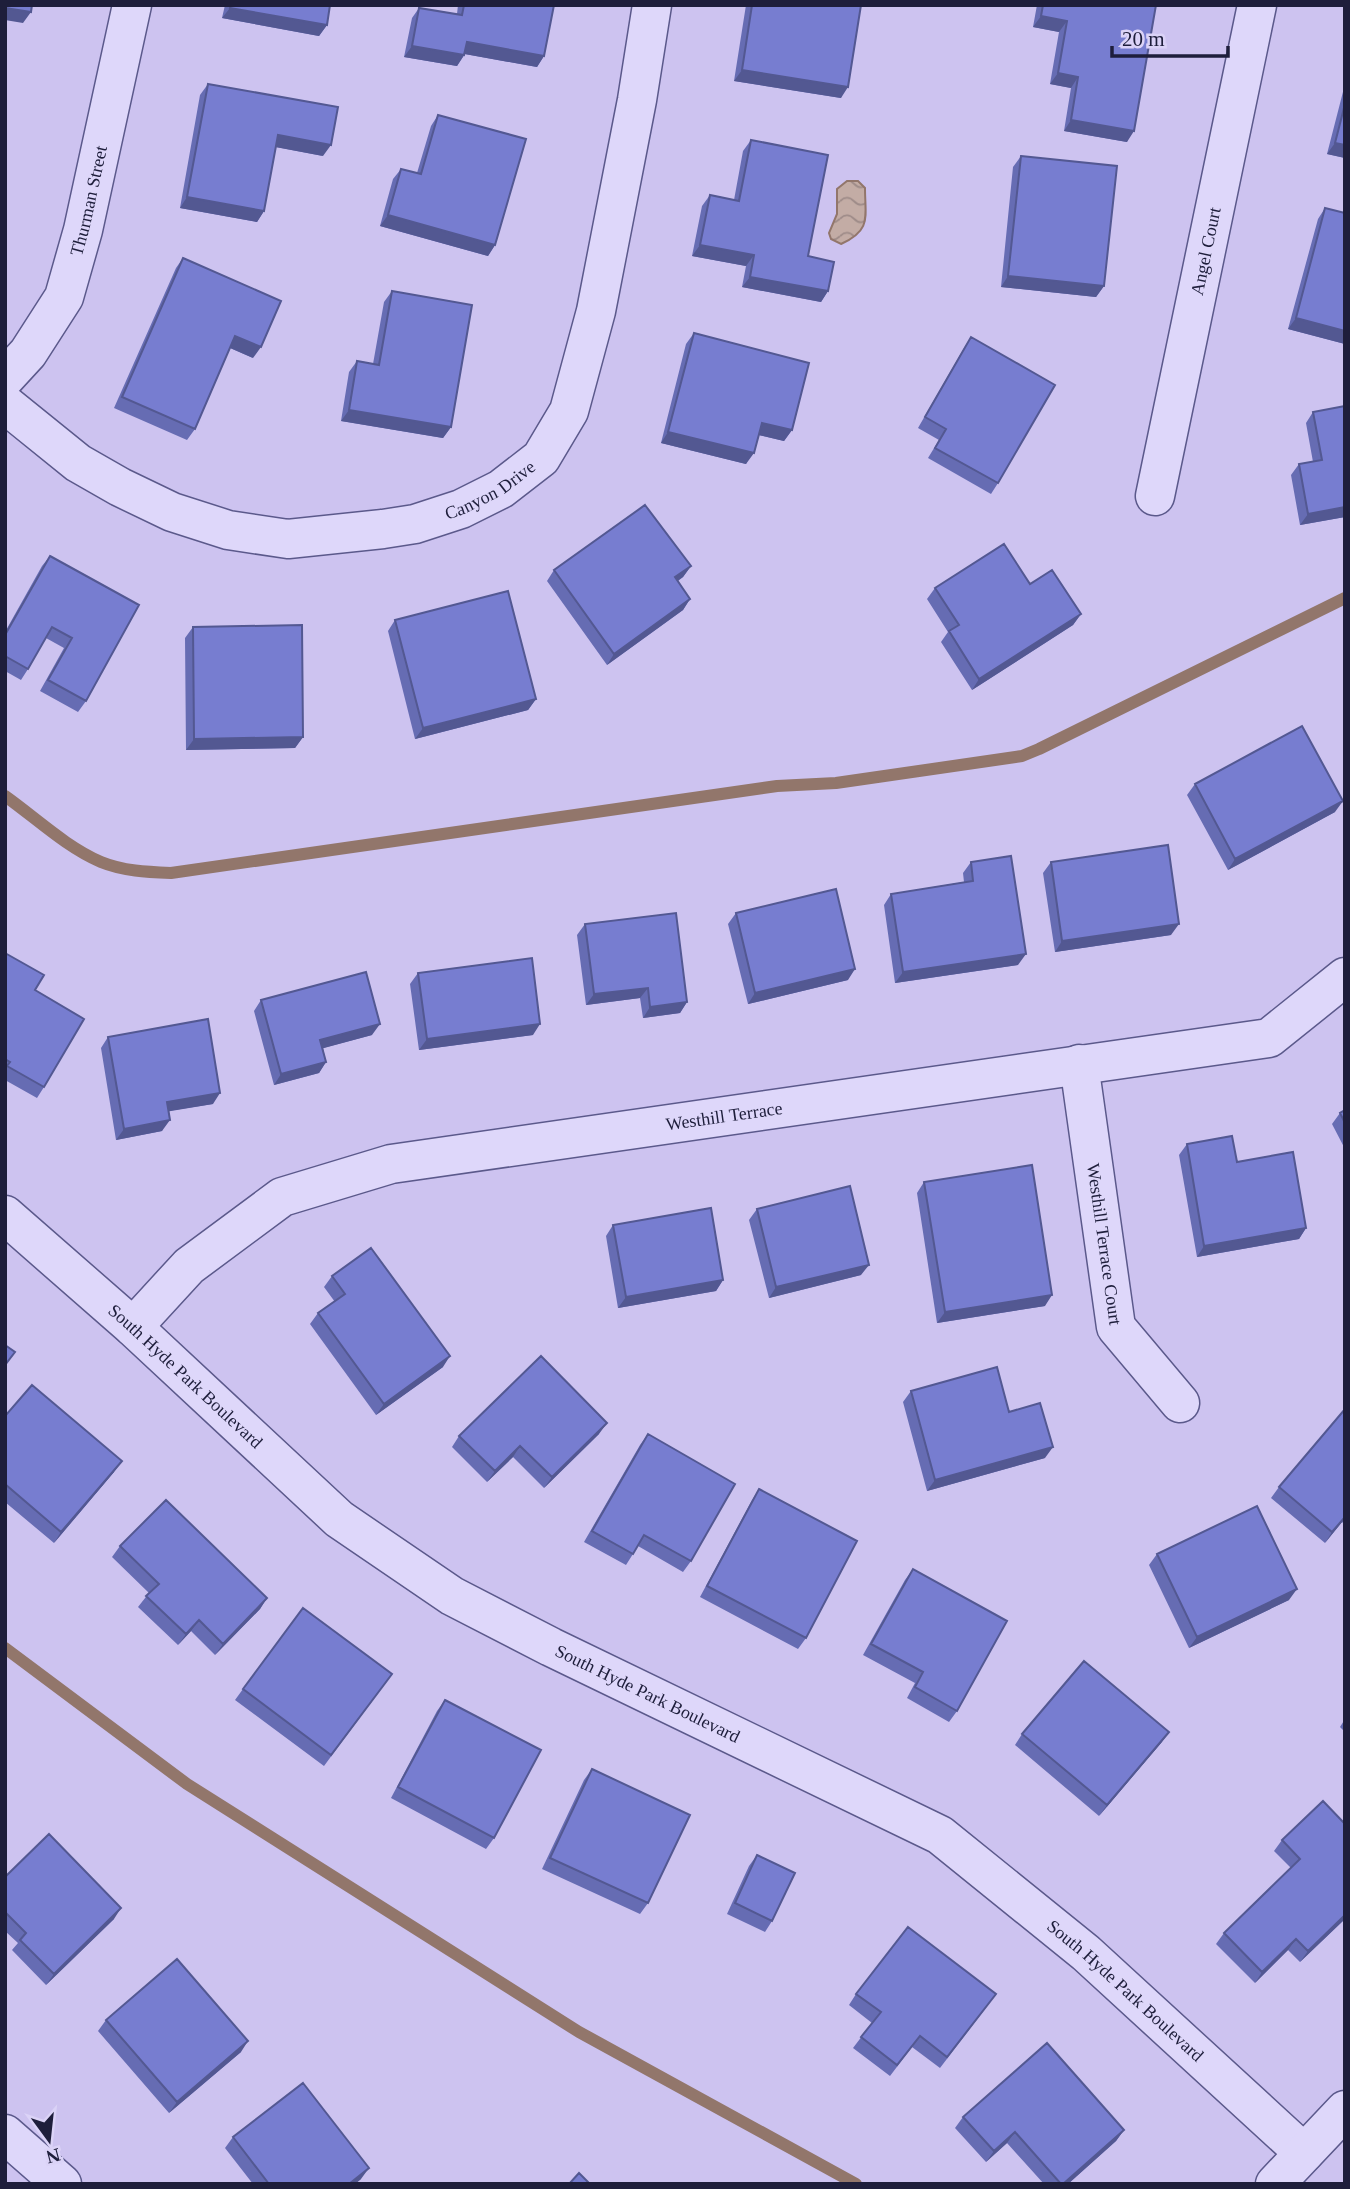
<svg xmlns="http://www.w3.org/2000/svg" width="1350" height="2189" font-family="'Times New Roman',serif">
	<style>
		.water { fill: url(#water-waves); stroke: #92766b; stroke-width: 2 }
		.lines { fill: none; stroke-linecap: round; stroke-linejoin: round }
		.stream { stroke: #92766b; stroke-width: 12 }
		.minor-casing { stroke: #5b598b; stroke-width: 41 }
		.minor { stroke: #ded7fa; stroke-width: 38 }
		.wall { fill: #666cb3 }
		.shaded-wall { fill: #535892 }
		.building { fill: #777dd0; stroke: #535892; stroke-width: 2 }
		.labels { text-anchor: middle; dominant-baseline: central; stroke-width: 5; stroke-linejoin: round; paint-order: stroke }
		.street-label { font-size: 18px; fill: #1e1e3b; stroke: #dbd3f7 }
	</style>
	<defs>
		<pattern id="water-waves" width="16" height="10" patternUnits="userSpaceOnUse" patternTransform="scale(1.75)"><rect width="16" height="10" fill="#c3aca5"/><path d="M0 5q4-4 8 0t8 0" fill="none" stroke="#9e8b88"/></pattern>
	</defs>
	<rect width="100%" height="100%" fill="#cdc3f0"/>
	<path class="water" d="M847,181H858L865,188C865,217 872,230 841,244L831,239L829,233L837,214V189Z"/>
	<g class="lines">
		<path class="stream" d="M5,796C36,818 66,847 101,862C123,871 147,872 171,873L777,786L836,783L1022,756L1039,749L1345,598
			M5,1648L187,1784L579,2032L856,2184"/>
		<defs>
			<g id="minor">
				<path id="s1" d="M5,378L28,353L64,297L83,230L132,5"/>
				<path id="s2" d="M5,404L78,463L120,487L172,512L228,530L288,539L383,529L415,524L461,509L501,489L541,458L569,411L596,311L637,100L652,5"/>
				<path id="s3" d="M1155,496L1257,5"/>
				<path id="s4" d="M1079,1064L1116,1327L1180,1403"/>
				<path id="s5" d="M5,1215L133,1327L339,1519L452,1596L551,1647L940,1835L1086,1953L1304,2153"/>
				<path id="s6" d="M133,1327L189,1266L282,1197L391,1164L1269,1038L1345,977"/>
				<path d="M5,2134L62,2184"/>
				<path d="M1275,2184L1345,2110"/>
			</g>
		</defs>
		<use href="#minor" class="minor-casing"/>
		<use href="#minor" class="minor"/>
	</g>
	<path class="wall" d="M225,5H330L327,25L319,36L222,18Z
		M458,5H554L544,56L537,67L465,54L457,66L404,57L412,18L419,8L457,14Z
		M746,5H861L841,98L734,81Z
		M1037,5H1156L1127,142L1064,131L1071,88L1050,84L1059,32L1033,27Z
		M208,84L323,156L276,147L264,211L257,222L180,208L200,95Z
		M1345,84V158L1327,154Z
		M438,115L495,245L488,256L380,226L393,179L401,169L417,173L431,126Z
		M751,140L808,256L828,291L821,302L742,287L746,266L692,256L702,206L710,195L734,200L743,151Z
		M1021,156L1104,286L1096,297L1001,287L1013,167Z
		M1325,208L1345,344L1288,329L1318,219Z
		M183,258L253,358L230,348L195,429L187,440L114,408L176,268Z
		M392,291L451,427L443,438L341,421L349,372L357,361L373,364L384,302Z
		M694,333L792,430L784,441L759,435L746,464L661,443L686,344Z
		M971,337L998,483L991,494L928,458L939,440L918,428L964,348Z
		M1345,406V517L1300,525L1291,475L1299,464L1313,462L1306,423L1313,412Z
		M50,556L139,605L86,701L78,712L40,691L64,648L46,638L28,669L21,680L5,671V632L42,566Z
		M691,566L683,577L678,581L690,599L683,610L607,665L547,581L554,570Z
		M1030,584L1081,614L1073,625L972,690L941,642L948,632L927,599L935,588Z
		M395,620L536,699L528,710L415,739L388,631Z
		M193,627L303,737L295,748L186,750L185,638Z
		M1195,784L1335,812L1228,870L1187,795Z
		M971,862L1018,965L895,983L884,905L891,894L964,882L963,873Z
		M1051,862L1171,935L1055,952L1043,873Z
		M736,913L848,980L748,1004L728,924Z
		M585,924L687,1002L680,1013L643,1018L640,998L586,1005L577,935Z
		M5,953L35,990L44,1087L37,1098L5,1080Z
		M418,973L533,1035L419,1050L410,984Z
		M261,1000L372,1035L323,1048L326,1062L319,1073L274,1085L254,1011Z
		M108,1037L213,1104L168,1111L162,1131L116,1140L101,1048Z
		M1345,1110V1149L1332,1124L1340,1113Z
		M1187,1144L1237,1162L1306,1228L1299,1239L1197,1257L1179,1155Z
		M924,1182L1045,1306L937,1323L917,1193Z
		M757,1209L861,1275L769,1298L749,1220Z
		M613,1225L723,1280L716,1291L618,1308L606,1236Z
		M332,1276L443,1367L376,1415L310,1324L318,1313L335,1302L324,1287Z
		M911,1391L1009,1412L1045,1458L927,1491L903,1402Z
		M1345,1409V1525L1342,1522L1325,1543L1271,1498L1279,1487Z
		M5,1416L114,1472L54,1543L5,1502Z
		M599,1434L544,1488L513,1457L487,1482L452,1447L459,1436Z
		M648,1434L691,1561L683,1572L638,1546L626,1565L584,1542L640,1445Z
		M759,1489L806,1638L798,1649L700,1597L752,1500Z
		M120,1546L267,1598L260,1609L215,1655L191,1631L178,1645L138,1607L149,1593L112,1557Z
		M1157,1554L1289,1600L1189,1648L1149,1565Z
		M913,1569L957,1711L949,1722L907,1698L915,1683L863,1655L905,1580Z
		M392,1674L324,1766L235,1700L243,1689Z
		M445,1700L494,1838L486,1849L391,1798L437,1711Z
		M1345,1719V1732L1340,1727Z
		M1169,1732L1161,1743L1099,1816L1015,1745L1022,1734Z
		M592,1769L648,1903L640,1914L542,1869L584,1780Z
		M1345,1824V1919L1300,1962L1288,1950L1255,1983L1216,1944L1224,1933L1291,1868L1274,1851L1282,1840Z
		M757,1855L772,1921L765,1932L727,1914L749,1866Z
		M5,1877L114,1919L46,1985L12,1950L18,1943L5,1931Z
		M856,1994L988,2005L940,2068L912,2047L890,2076L853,2048L872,2023L849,2005Z
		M106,2020L241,2052L169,2113L98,2031Z
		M963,2117L1124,2130L1116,2141L1068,2184H1044L1007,2143L986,2162L955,2128Z
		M233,2137L361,2179L355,2184H253L225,2148Z"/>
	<path class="shaded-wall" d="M5,8L31,12L23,23L5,20Z
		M230,8L327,25L319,36L222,18Z
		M1041,16L1067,21L1059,32L1033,27Z
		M467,42L544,56L537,67L459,53Z
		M412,46L464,55L457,66L404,57Z
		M742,70L848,87L841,98L734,81Z
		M1058,73L1078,77L1071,88L1050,84Z
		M1071,120L1134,131L1127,142L1064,131Z
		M278,135L331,145L323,156L270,146Z
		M1335,143L1345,145V158L1327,154Z
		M187,197L264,211L257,222L180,208Z
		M388,215L495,245L488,256L380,226Z
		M700,245L754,255L746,266L692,256Z
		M1008,276L1104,286L1096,297L1001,287Z
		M750,277L828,291L821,302L742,287Z
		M1296,318L1345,331V344L1288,329Z
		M235,336L261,347L253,358L228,347Z
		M349,410L451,427L443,438L341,421Z
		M762,423L792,430L784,441L754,434Z
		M668,432L754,453L746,464L661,443Z
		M1345,507V517L1300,525L1308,514Z
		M691,566L683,577L667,588L675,577Z
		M690,599L683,610L607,665L614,654Z
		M1081,614L1073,625L972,690L979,679Z
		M536,699L528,710L415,739L423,728Z
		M303,737L295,748L186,750L194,739Z
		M1343,801L1335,812L1228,870L1235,859Z
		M1179,924L1171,935L1055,952L1062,941Z
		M1026,954L1018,965L895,983L903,972Z
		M855,969L848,980L748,1004L755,993Z
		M648,988L640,998L586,1005L594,994Z
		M687,1002L680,1013L643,1018L650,1007Z
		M380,1024L372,1035L313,1051L320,1040Z
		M540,1024L533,1035L419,1050L427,1039Z
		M326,1062L319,1073L274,1085L281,1074Z
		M220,1093L213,1104L159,1113L167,1102Z
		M170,1120L162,1131L116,1140L124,1129Z
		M1306,1228L1299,1239L1197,1257L1204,1246Z
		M869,1265L861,1275L769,1298L776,1287Z
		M723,1280L716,1291L618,1308L626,1297Z
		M1052,1295L1045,1306L937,1323L945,1312Z
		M450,1356L443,1367L376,1415L384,1404Z
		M607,1423L599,1434L544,1488L552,1477Z
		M520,1446L513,1457L487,1482L495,1471Z
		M1053,1447L1045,1458L927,1491L935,1480Z
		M122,1461L114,1472L54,1543L61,1532Z
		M1345,1517L1342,1522L1325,1543L1332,1532Z
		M1297,1589L1289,1600L1189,1648L1197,1637Z
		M267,1598L260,1609L215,1655L223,1644Z
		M199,1620L191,1631L178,1645L186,1634Z
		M1169,1732L1161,1743L1099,1816L1107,1805Z
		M121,1908L114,1919L46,1985L54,1974Z
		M1345,1915V1919L1300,1962L1308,1951Z
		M1296,1939L1288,1950L1255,1983L1262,1972Z
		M248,2041L241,2052L169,2113L177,2102Z
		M1124,2130L1116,2141L1068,2184H1063Z
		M1015,2132L1007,2143L986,2162L994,2151Z
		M369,2168L361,2179L355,2184H349Z"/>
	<path class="building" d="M5,5H32L31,12L5,8Z
		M231,5H330L327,25L230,8Z
		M464,5H554L544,56L467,42L464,55L412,46L419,8L462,15Z
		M752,5H861L848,87L742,70Z
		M1043,5H1156L1134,131L1071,120L1078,77L1058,73L1067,21L1041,16Z
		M208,84L338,107L331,145L278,135L264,211L187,197Z
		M1345,104V145L1335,143Z
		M438,115L526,139L495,245L388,215L401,169L421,174Z
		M751,140L828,155L808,256L834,262L828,291L750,277L754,255L700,245L710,195L739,201Z
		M1021,156L1117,166L1104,286L1008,276Z
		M1325,208L1345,213V331L1296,318Z
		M183,258L281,301L261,347L235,336L195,429L122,397Z
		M392,291L472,305L451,427L349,410L357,361L379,365Z
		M694,333L809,363L792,430L762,423L754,453L668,432Z
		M971,337L1055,385L998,483L935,448L946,429L925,417Z
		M1345,406V507L1308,514L1299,464L1322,460L1313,412Z
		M645,505L691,566L675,577L690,599L614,654L554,570Z
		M1004,544L1030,584L1052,570L1081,614L979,679L949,631L959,625L935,588Z
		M50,556L139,605L86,701L48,680L72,638L52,627L28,669L5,656V635Z
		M508,591L536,699L423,728L395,620Z
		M302,625L303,737L194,739L193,627Z
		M1302,726L1343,801L1235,859L1195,784Z
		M1168,845L1179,924L1062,941L1051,862Z
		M1011,856L1026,954L903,972L891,894L973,881L971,862Z
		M836,889L855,969L755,993L736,913Z
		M676,913L687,1002L650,1007L648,988L594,994L585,924Z
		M5,953L44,975L35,990L84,1019L44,1087L7,1066L10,1062L5,1059Z
		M532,958L540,1024L427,1039L418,973Z
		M366,972L380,1024L320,1040L326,1062L281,1074L261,1000Z
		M208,1019L220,1093L167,1102L170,1120L124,1129L108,1037Z
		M1345,1110V1123L1340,1113Z
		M1232,1136L1237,1162L1293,1152L1306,1228L1204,1246L1187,1144Z
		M1032,1165L1052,1295L945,1312L924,1182Z
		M850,1186L869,1265L776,1287L757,1209Z
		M711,1208L723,1280L626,1297L613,1225Z
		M371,1248L450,1356L384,1404L318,1313L345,1294L332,1276Z
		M5,1345L15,1352L5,1365Z
		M541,1356L607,1423L552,1477L520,1446L495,1471L459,1436Z
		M997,1367L1009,1412L1040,1403L1053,1447L935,1480L911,1391Z
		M32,1385L122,1461L61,1532L5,1484V1416Z
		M1345,1409V1517L1332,1532L1279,1487Z
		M648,1434L735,1484L691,1561L644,1535L633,1554L592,1531Z
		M759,1489L857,1541L806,1638L707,1586Z
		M166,1500L267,1598L223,1644L199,1620L186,1634L146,1596L159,1584L120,1546Z
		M1257,1506L1297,1589L1197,1637L1157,1554Z
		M913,1569L1007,1621L957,1711L915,1687L923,1672L871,1644Z
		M303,1608L392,1674L331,1755L243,1689Z
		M1084,1661L1169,1732L1107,1805L1022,1734Z
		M445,1700L541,1750L494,1838L398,1787Z
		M592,1769L690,1815L648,1903L550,1858Z
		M1323,1801L1345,1824V1915L1308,1951L1296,1939L1262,1972L1224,1933L1300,1859L1282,1840Z
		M49,1834L121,1908L54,1974L20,1940L26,1933L5,1912V1877Z
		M757,1855L795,1873L772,1921L735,1903Z
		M908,1927L996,1994L947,2057L920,2036L897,2065L861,2037L881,2012L856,1994Z
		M177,1959L248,2041L177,2102L106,2020Z
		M1047,2043L1124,2130L1063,2184H1061L1015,2132L994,2151L963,2117Z
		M303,2083L369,2168L349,2184H269L233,2137Z
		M579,2173L590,2184H569Z"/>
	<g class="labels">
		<g class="street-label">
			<text stroke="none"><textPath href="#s1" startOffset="200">Thurman Street</textPath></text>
			<text stroke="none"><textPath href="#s3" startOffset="250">Angel Court</textPath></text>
			<text stroke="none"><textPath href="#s2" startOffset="530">Canyon Drive</textPath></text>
			<text stroke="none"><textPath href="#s6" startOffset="649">Westhill Terrace</textPath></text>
			<text stroke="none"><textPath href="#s4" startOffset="182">Westhill Terrace Court</textPath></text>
			<text stroke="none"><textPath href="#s5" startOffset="242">South Hyde Park Boulevard</textPath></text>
			<text stroke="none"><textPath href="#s5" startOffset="807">South Hyde Park Boulevard</textPath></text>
			<text stroke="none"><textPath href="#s5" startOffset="1374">South Hyde Park Boulevard</textPath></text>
		</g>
	</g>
	<rect width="1350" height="2189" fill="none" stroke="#1e1e3b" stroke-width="14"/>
	<g transform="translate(49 2140) rotate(165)" stroke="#dbd3f7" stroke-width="5" paint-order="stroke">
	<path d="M0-5L12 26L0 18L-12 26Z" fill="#1e1e3b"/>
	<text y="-10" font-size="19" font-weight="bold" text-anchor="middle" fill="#1e1e3b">N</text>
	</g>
	<path d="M1112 46v10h116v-10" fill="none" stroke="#1e1e3b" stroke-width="3.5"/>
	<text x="1122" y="46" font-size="21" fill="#1e1e3b" stroke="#dbd3f7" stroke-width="5" paint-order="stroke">20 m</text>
</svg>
